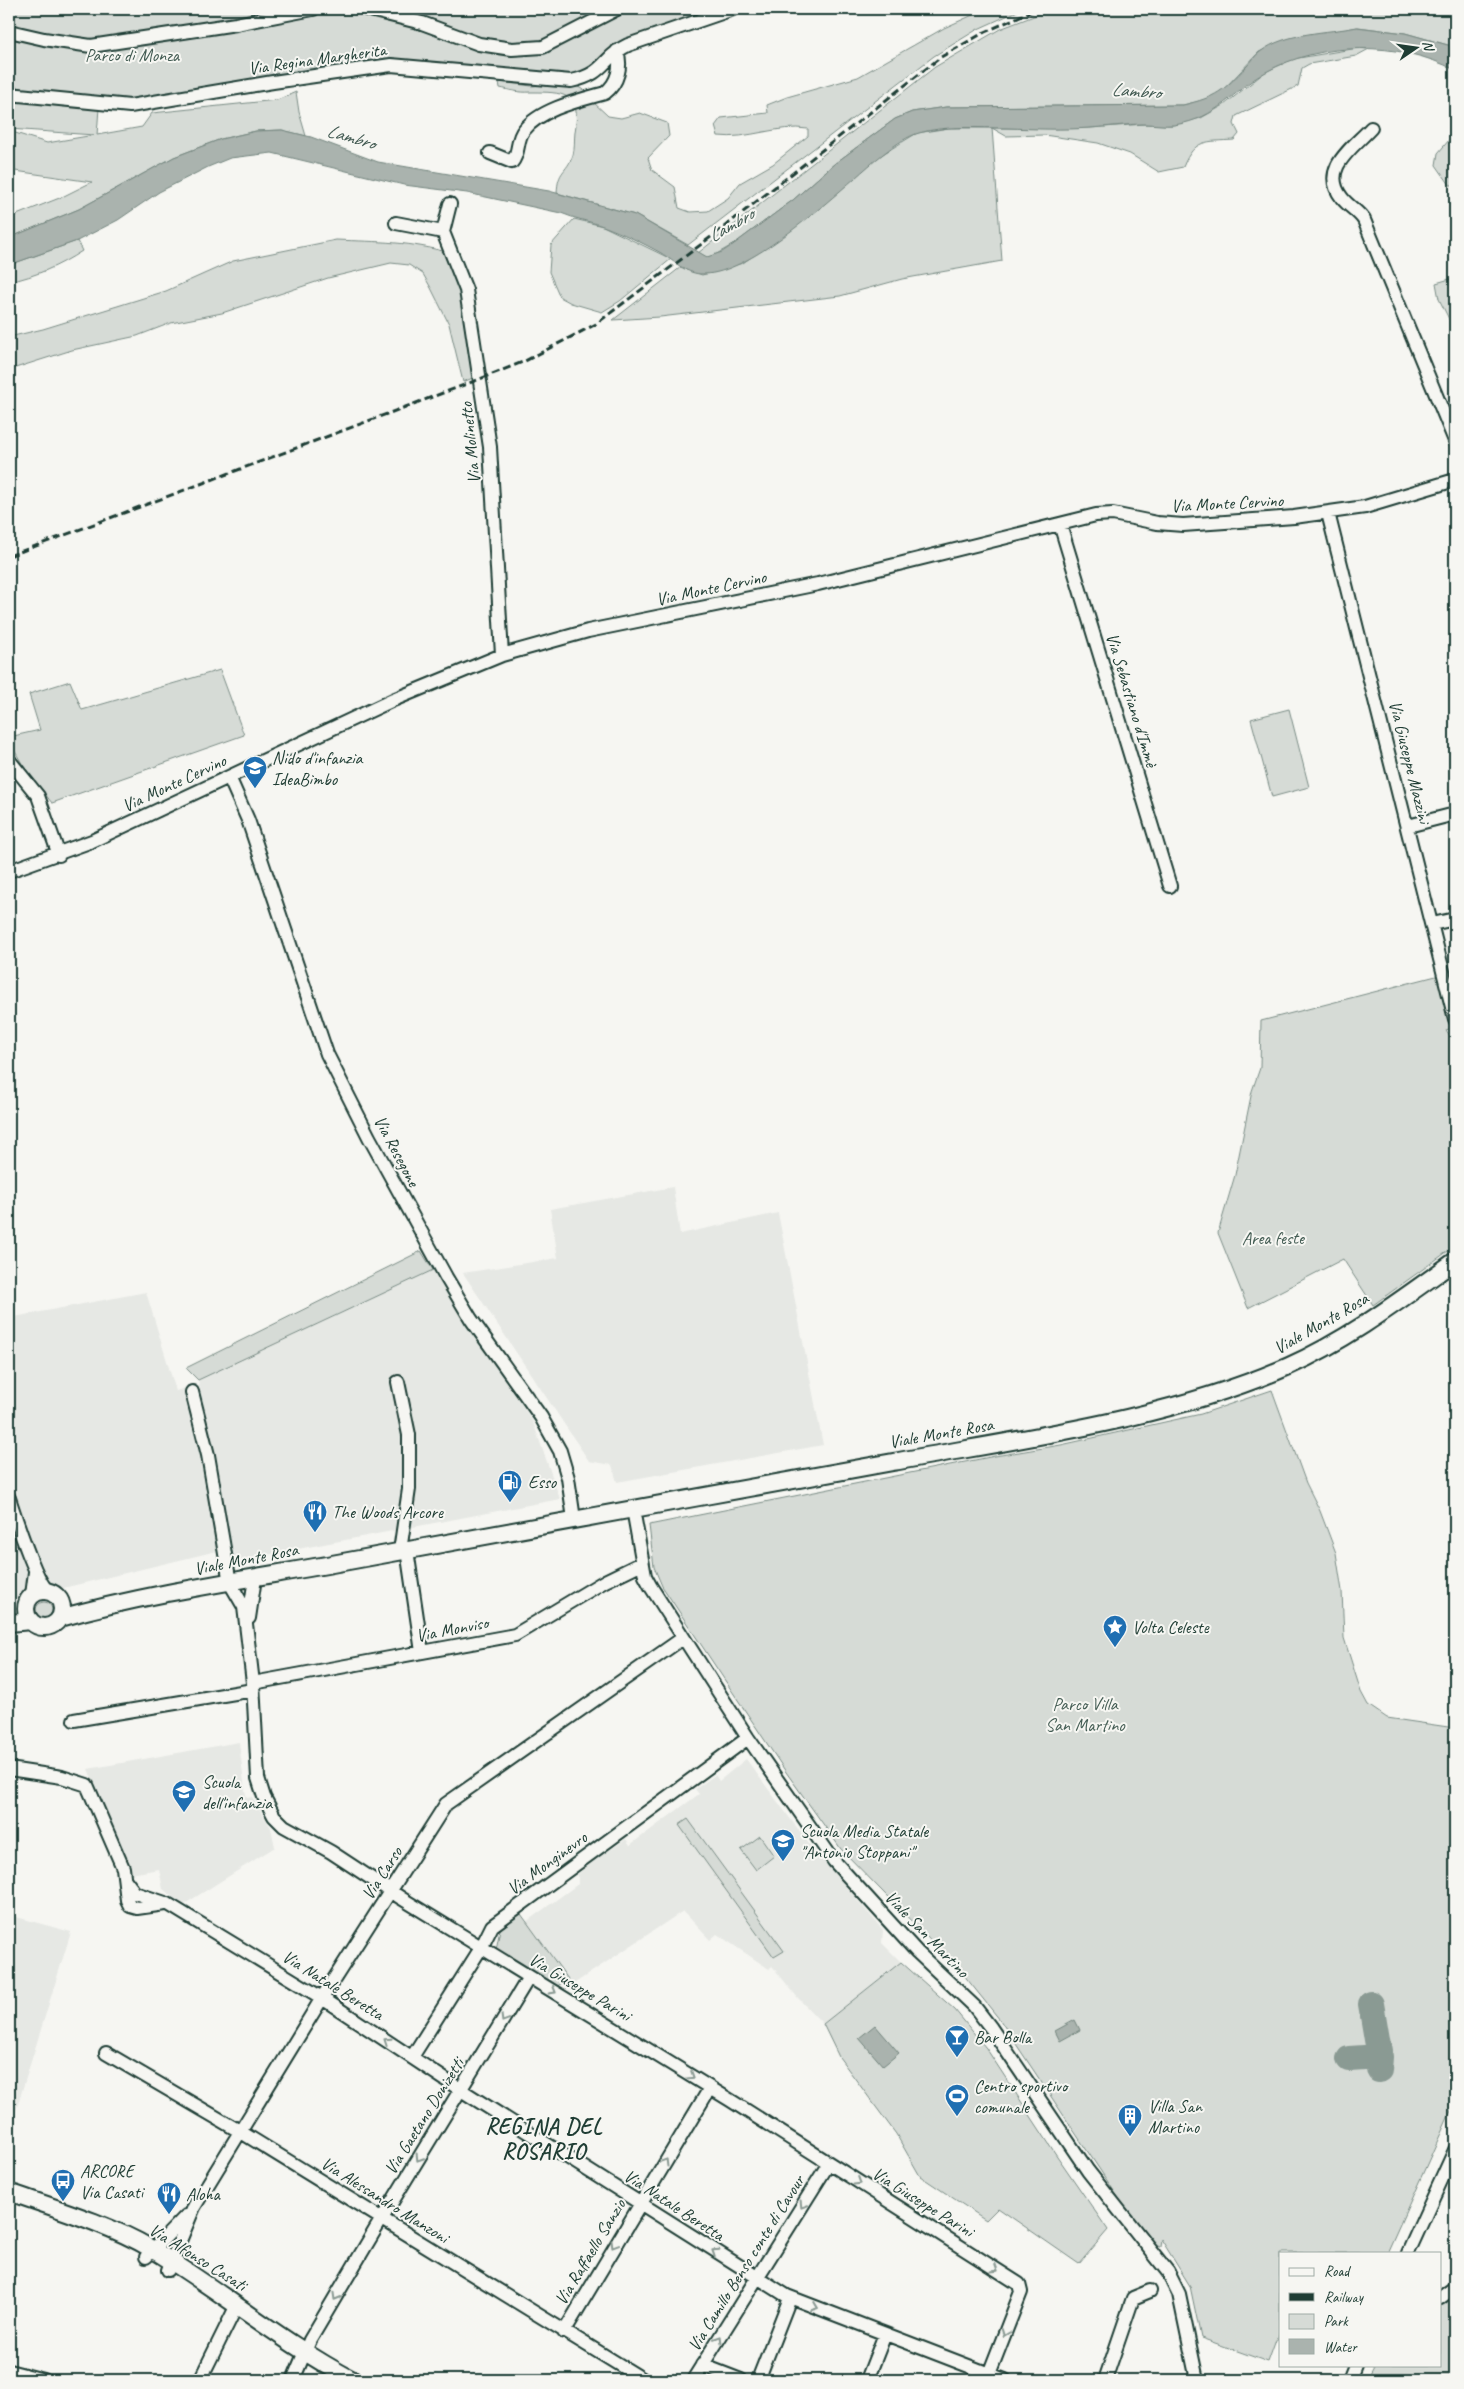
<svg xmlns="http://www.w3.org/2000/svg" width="1464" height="2389" font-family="Caveat,sans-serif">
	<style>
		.built { fill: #e6e8e4 }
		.green { fill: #d6dbd6; stroke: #7a8c85 }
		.water { fill: #aab3ae; stroke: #72847d }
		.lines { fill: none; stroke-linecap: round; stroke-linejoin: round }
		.taxiway { stroke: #8a9a93; stroke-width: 26 }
		.minor-casing { stroke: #1f3d34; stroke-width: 16 }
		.major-casing { stroke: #1f3d34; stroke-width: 20 }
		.minor { stroke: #f6f6f2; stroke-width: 12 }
		.major { stroke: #f6f6f2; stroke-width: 16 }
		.rail { stroke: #1f3d34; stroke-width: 3; stroke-dasharray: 8 4; stroke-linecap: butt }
		.oneway { stroke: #8a9a93 }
		.labels { text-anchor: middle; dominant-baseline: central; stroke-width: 4; stroke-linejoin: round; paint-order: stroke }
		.park-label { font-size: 18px; fill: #445d54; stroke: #f6f6f2 }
		.street-label { font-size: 18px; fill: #1f3d34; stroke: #f6f6f2 }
		.poi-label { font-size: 18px; fill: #1f3d34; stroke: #f6f6f2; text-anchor: start }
		.water-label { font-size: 19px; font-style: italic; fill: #425a52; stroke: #f6f6f2 }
		.district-label { font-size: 22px; font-weight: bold; letter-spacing: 1px; fill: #1f3d34; stroke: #f6f6f2 }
	</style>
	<rect width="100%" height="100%" fill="#f6f6f2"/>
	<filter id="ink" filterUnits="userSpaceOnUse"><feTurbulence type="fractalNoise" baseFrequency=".02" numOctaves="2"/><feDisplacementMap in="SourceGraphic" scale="10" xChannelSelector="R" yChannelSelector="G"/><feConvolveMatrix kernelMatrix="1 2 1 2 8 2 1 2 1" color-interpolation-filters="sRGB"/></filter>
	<g filter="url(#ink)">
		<path class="built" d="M673,1187L680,1234L778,1213L823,1445L617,1482L612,1465L589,1461L463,1273L558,1258L550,1209Z
			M433,1270L533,1422L560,1499L235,1561L198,1380Z
			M146,1292L176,1391L185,1388L209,1472L217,1551L9,1601V1318Z
			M239,1742L245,1791L247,1798L252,1797L271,1828L275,1847L183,1905L163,1889L159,1869L131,1874L88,1769Z
			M746,1759L809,1844L883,1930L882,1943L901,1962L823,2024L798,1998L772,1966L769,1969L717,1934L710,1940L683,1911L572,1985L526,1922L578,1884V1874L603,1852L612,1849L626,1839L630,1845L699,1794L695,1789L715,1775L719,1781Z
			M9,1915L71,1932L9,2133Z"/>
		<path class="green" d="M9,9H719C686,20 652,29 621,43C595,54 597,72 562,76L391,62L130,102L9,90Z
			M986,9H1022L978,29L934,56L688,245L635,215L557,193C558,169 566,174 573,155C575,148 574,140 575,132C582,92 563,92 530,92C520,93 510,90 500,88L499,82L532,86L571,83L589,93L592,101L608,116L621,118L640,113L667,123L669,136L648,158L652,170L675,187L679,208L690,212L708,211L728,198L740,183L773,164L808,136V129C778,124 748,140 718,136L715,126L721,118L768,113L767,105L787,97L858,77L944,28Z
			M1052,9H1455V47L1405,33L1358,27L1286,40L1259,52L1221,92L1208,99L1183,105L946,107L912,112L895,119L834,164L793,200L734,244L713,256L706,257L698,253L935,67L1000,29Z
			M1358,48L1369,49L1356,56L1309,64L1302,68L1298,86L1236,116L1234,124L1239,134L1234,140C1206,142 1195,138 1183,167L1159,172L1130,154L1098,143L1044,135L1006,136L992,128L1002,261L902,279L840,296L660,317L613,320L681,267L702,275L743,263L813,213L878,157L917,133L949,128H1090L1145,124L1172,125L1201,118L1224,105L1265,72L1293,59Z
			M296,92L299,112L306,136L282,130L256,131L221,139L174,157L79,209L9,238V218L62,197L92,182L15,171L9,167V131L47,143L94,135L9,129V101L99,108L97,135L142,127L152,113L277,100Z
			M1455,133V185H1450L1436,165L1438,153Z
			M574,219L603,226L671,259L620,301L602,312L571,303L560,297L549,272L551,245Z
			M336,240C379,242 411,241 453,254L480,375L463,382L449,324L431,288L423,274L409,265L391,263L328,278L222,313L171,323L137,336L72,350L9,370V337L43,329L166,291L233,261Z
			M77,241L82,251C59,266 36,276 9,282V265Z
			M1450,279L1455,281V331L1439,299L1436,283Z
			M220,670L244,735L52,803L24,767L9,741V737L40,730L29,694L70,681L82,710Z
			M1289,709L1309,787L1272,797L1251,719Z
			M1440,975L1455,1027L1446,1030L1455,1043V1246L1373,1305L1343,1259L1248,1308L1218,1233L1235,1175L1252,1091L1260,1068L1261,1021Z
			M421,1251L433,1270L198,1380L186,1368Z
			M1272,1390L1306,1483L1320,1511L1336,1553L1342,1591L1344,1638L1361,1692L1368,1705L1387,1718L1455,1728V2102L1387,2253H1280V2329L1268,2362L1201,2338L1190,2286L1161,2239L1160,2246L1156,2245L1138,2227L1000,2020L963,1974L841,1849L786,1772L662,1586L654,1567L649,1525L995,1456L1061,1445L1201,1414Z
			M36 1610a8 8 0 1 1 16 0a8 8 0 1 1-16 0Z
			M688,1819L784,1951L774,1957L679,1825Z
			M760,1836L774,1856L756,1870L741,1850Z
			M521,1914L568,1979L556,1987L496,1950L500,1929Z
			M901,1962L955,2010L986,2048L1057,2156L1108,2230L1079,2264L998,2208L986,2220L920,2176L896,2134L839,2057L823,2024Z
			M1455,2287V2380H1367L1375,2365H1440V2298Z"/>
		<path class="water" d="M1357,27L1405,33L1455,47V70C1400,41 1321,41 1266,72C1231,91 1220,118 1174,125C1164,126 1154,124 1144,124C1126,124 1108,127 1090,128C1063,130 1035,129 1007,128C979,128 946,125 919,133C898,139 871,164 855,178C823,206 747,274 704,274C687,275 674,261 661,253C643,243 622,233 603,226C589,221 575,219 561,213L467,193L404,185L272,153L230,158L208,167L159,192L118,220L77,241L9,265V238L79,209L174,157L221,139L256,131L282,130L311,137L378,162L549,191L635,215L707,257L722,252L734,244L793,200L834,164L895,119L912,112L946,107L1183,105C1217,97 1223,91 1247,66C1252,61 1255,55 1260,52C1286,32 1327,33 1357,27Z
			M1075,2020L1080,2030L1060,2041L1055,2031Z
			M875,2025L899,2053L883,2066L859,2038Z"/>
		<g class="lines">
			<path class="taxiway" d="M1371,2004L1380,2057L1379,2070
				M1349,2059L1380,2057"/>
			<defs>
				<path id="minor" d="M366,9L422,23L479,44L512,49L543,47L617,9
					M9,31L44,39L91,46L236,24L313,9
					M9,94L130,106L273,82L391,65L571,81C606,74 602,57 628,45L733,9
					M1371,128C1353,148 1319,169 1342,198C1349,207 1358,211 1364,220L1455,441
					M490,153L512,162C520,153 516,139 524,130C540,109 580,100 605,93C618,83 622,66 617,51
					M396,223L443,232L466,290L490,447L502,655
					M443,232L450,204
					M1328,513L1455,1019
					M1060,524L1170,886
					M9,760L38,796L59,855
					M229,777L248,820L327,1054L369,1137L446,1277L471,1319L541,1417L560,1451L568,1478L574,1519
					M1408,826L1455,814
					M9,871L92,841L393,700L502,655L588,631L818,584L1096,515L1113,514L1157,523L1183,525L1294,517L1365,507L1455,480
					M1432,924L1455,919
					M398,1382L409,1435V1489L400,1551
					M192,1392L208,1455L230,1583L244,1607L253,1683L258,1778L264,1797L274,1816L284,1826L331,1852L401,1898L730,2100L1019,2284L1021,2292L989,2374
					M9,1498C15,1516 36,1583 49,1592
					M633,1509L645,1576L651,1587L748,1738L834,1861L917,1952L974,2006L991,2028L1088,2171L1168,2272L1179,2294L1197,2380
					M407,1550L422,1652
					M32,1595L35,1572
					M249,1618L255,1578
					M253,1683L515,1635L605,1581L642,1563
					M74,1720L253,1690
					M9,1769L62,1777L87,1785L123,1868L127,1900L130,1906L137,1908L165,1904
					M126,1881L135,1893L168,1904L322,1998L461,2090L787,2296L1005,2380
					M106,2053L241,2132L644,2380
					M412,2057L481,1948L492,1926L748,1738
					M1408,2253L1455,2150
					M146,2257L186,2216
					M168,2270L194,2207L322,1998L446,1804L683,1638
					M1440,2298L1455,2287
					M564,2332L710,2088
					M702,2365L741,2380
					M9,2371L44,2380
					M200,2380L237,2305
					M293,2380L310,2340L375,2230L529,1977
					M693,2380L829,2163
					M758,2380L790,2298
					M867,2380L885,2334
					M1105,2380L1133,2298L1150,2291
					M1349,2380L1355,2365"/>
				<path id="major" d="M26 1609a18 18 0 1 1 36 0a18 18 0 1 1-36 0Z
					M60,1618C149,1593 242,1580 332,1564C519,1529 706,1496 893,1462C1024,1438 1166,1420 1289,1366C1348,1340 1403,1298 1455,1261
					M9,1623L31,1621
					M9,2192C52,2207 111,2225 150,2248C219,2289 281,2342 353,2380"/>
			</defs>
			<use href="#minor" class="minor-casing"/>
			<use href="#major" class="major-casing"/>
			<use href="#minor" class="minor"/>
			<use href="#major" class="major"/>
			<path class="rail" d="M9,556L480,379L525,361L596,324L724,227L941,57L985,32L1036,9"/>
		</g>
		<defs><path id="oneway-chevron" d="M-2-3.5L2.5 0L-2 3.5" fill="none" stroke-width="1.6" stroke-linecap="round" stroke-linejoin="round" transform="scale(1.25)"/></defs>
		<g class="oneway">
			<use href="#oneway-chevron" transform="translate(553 1991) rotate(30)"/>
			<use href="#oneway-chevron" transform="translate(504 2019) rotate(121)"/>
			<use href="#oneway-chevron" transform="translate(387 2041) rotate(-146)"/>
			<use href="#oneway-chevron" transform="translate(691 2076) rotate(32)"/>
			<use href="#oneway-chevron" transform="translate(419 2158) rotate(122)"/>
			<use href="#oneway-chevron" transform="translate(665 2162) rotate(-59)"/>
			<use href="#oneway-chevron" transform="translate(858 2182) rotate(32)"/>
			<use href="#oneway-chevron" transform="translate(803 2205) rotate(122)"/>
			<use href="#oneway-chevron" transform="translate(614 2245) rotate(121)"/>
			<use href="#oneway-chevron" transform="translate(715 2252) rotate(-147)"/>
			<use href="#oneway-chevron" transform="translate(995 2269) rotate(32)"/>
			<use href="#oneway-chevron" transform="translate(336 2297) rotate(120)"/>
			<use href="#oneway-chevron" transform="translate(815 2307) rotate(21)"/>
			<use href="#oneway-chevron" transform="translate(1005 2333) rotate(111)"/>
			<use href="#oneway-chevron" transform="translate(719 2339) rotate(-58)"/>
		</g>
	</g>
	<defs>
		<symbol id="school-pin" viewBox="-11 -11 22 30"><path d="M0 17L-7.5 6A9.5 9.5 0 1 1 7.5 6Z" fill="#1f6fb2" stroke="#f6f6f2"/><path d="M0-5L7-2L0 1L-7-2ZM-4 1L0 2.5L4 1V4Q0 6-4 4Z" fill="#fff"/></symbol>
		<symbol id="fuel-pin" viewBox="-11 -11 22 30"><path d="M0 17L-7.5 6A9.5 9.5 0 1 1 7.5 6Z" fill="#1f6fb2" stroke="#f6f6f2"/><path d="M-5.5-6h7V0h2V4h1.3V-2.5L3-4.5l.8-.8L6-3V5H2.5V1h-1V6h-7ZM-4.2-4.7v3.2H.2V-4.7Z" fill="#fff"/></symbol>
		<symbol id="restaurant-pin" viewBox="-11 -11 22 30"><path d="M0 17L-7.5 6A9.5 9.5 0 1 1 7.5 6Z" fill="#1f6fb2" stroke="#f6f6f2"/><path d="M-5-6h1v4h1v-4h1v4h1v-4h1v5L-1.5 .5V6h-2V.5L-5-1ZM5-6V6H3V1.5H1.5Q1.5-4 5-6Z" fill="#fff"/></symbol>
		<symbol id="sight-pin" viewBox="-11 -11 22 30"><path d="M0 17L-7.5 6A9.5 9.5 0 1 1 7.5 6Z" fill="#1f6fb2" stroke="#f6f6f2"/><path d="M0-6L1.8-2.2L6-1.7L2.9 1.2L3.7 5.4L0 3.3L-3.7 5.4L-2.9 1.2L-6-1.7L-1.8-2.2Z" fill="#fff"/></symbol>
		<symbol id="bar-pin" viewBox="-11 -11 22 30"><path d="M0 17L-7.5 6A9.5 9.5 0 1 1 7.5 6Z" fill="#1f6fb2" stroke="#f6f6f2"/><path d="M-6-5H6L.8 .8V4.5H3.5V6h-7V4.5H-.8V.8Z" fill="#fff"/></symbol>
		<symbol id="stadium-pin" viewBox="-11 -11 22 30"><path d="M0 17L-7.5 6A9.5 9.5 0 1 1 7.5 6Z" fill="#1f6fb2" stroke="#f6f6f2"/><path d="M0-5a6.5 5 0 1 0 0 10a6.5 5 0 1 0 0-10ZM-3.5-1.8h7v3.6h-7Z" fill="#fff"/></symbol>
		<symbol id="building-pin" viewBox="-11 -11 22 30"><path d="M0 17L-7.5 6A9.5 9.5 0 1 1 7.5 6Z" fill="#1f6fb2" stroke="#f6f6f2"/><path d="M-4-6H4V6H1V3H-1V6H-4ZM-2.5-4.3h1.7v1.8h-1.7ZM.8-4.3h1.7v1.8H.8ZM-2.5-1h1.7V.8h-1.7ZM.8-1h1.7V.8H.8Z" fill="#fff"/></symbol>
		<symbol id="bus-pin" viewBox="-11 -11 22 30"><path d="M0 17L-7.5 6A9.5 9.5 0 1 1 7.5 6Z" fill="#1f6fb2" stroke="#f6f6f2"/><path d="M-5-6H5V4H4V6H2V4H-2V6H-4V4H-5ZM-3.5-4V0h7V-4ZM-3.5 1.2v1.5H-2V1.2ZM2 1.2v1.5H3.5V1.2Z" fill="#fff"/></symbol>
	</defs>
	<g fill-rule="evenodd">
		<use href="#school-pin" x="241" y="754" width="28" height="38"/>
		<use href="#fuel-pin" x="496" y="1468" width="28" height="38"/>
		<use href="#restaurant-pin" x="301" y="1498" width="28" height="38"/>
		<use href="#sight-pin" x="1101" y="1613" width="28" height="38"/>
		<use href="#school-pin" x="170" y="1778" width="28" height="38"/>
		<use href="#school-pin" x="769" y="1827" width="28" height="38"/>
		<use href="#bar-pin" x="943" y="2023" width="28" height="38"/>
		<use href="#stadium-pin" x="943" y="2082" width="28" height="38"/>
		<use href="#building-pin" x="1116" y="2102" width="28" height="38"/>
		<use href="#bus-pin" x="49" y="2167" width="28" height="38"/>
		<use href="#restaurant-pin" x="155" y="2180" width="28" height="38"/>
	</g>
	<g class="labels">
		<g class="park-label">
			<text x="132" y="55">Parco di Monza</text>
			<text x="1273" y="1238">Area feste</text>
			<text x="1085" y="1704">Parco Villa<tspan x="1085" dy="21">San Martino</tspan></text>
		</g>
		<g class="street-label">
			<text transform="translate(317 59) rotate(-8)">Via Regina Margherita</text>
			<text transform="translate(470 443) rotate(-96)">Via Molinetto</text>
			<text transform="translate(1227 503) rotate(-3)">Via Monte Cervino</text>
			<text transform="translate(711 588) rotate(-12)">Via Monte Cervino</text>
			<text transform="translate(1132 700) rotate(73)">Via Sebastiano d'Immè</text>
			<text transform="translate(1410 762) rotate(76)">Via Giuseppe Mazzini</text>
			<text transform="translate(174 783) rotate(-25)">Via Monte Cervino</text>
			<text transform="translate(397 1151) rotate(62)">Via Resegone</text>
			<text transform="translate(1321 1323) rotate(-30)">Viale Monte Rosa</text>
			<text transform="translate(941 1433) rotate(-10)">Viale Monte Rosa</text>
			<text transform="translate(246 1559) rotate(-11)">Viale Monte Rosa</text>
			<text transform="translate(452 1629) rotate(-11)">Via Monviso</text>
			<text transform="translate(547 1863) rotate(-36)">Via Monginevro</text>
			<text transform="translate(382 1873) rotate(-57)">Via Carso</text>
			<text transform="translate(927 1934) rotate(46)">Viale San Martino</text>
			<text transform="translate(333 1985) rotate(32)">Via Natale Beretta</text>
			<text transform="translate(580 1987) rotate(31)">Via Giuseppe Parini</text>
			<text transform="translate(424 2116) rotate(-58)">Via Gaetano Donizetti</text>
			<text transform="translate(385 2200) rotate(32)">Via Alessandro Manzoni</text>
			<text transform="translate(923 2202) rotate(32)">Via Giuseppe Parini</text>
			<text transform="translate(674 2205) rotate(33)">Via Natale Beretta</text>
			<text transform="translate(590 2252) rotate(-59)">Via Raffaello Sanzio</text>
			<text transform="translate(198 2257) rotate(32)">Via Alfonso Casati</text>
			<text transform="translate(746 2263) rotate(-58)">Via Camillo Benso conte di Cavour</text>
		</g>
		<g class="poi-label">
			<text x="272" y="758">Nido d'infanzia<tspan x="272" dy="21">IdeaBimbo</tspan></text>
			<text x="528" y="1482">Esso</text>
			<text x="332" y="1512">The Woods Arcore</text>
			<text x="1132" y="1627">Volta Celeste</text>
			<text x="202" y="1782">Scuola<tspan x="202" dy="21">dell'infanzia</tspan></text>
			<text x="800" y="1831">Scuola Media Statale<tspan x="800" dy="21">"Antonio Stoppani"</tspan></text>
			<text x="974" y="2037">Bar Bolla</text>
			<text x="974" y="2086">Centro sportivo<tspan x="974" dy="21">comunale</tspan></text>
			<text x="1148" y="2106">Villa San<tspan x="1148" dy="21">Martino</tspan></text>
			<text x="80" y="2171">ARCORE<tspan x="80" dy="21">Via Casati</tspan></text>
			<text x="186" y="2194">Aloha</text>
		</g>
		<g class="water-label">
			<text transform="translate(1136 91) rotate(4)">Lambro</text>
			<text transform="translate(351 137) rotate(16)">Lambro</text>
			<text transform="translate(731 225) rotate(-30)">Lambro</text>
		</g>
		<g class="district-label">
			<text x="544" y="2127">REGINA DEL<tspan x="544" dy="25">ROSARIO</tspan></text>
		</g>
	</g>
	<rect width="1464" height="2389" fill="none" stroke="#f6f6f2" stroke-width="30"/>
	<rect x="15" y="15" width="1434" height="2359" fill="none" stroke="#1f3d34" stroke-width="2" filter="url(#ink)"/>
	<rect x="1279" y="2252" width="162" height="115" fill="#f6f6f2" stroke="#a0aca6"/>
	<rect x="1289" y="2268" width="25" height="8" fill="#f6f6f2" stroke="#a0aca6"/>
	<text x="1324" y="2276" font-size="15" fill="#1f3d34">Road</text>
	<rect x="1289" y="2293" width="25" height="8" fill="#1f3d34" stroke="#a0aca6"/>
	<text x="1324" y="2302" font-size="15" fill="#1f3d34">Railway</text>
	<rect x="1289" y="2314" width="25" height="15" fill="#d6dbd6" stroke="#a0aca6"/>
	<text x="1324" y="2326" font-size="15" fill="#1f3d34">Park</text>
	<rect x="1289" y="2339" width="25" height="15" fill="#aab3ae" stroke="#a0aca6"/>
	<text x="1324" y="2352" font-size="15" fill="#1f3d34">Water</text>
	<g transform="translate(1416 48) rotate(77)" stroke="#f6f6f2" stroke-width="4" paint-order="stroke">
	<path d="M0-4L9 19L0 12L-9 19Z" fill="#1f3d34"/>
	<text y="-8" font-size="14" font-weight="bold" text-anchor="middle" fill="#1f3d34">N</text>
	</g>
</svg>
